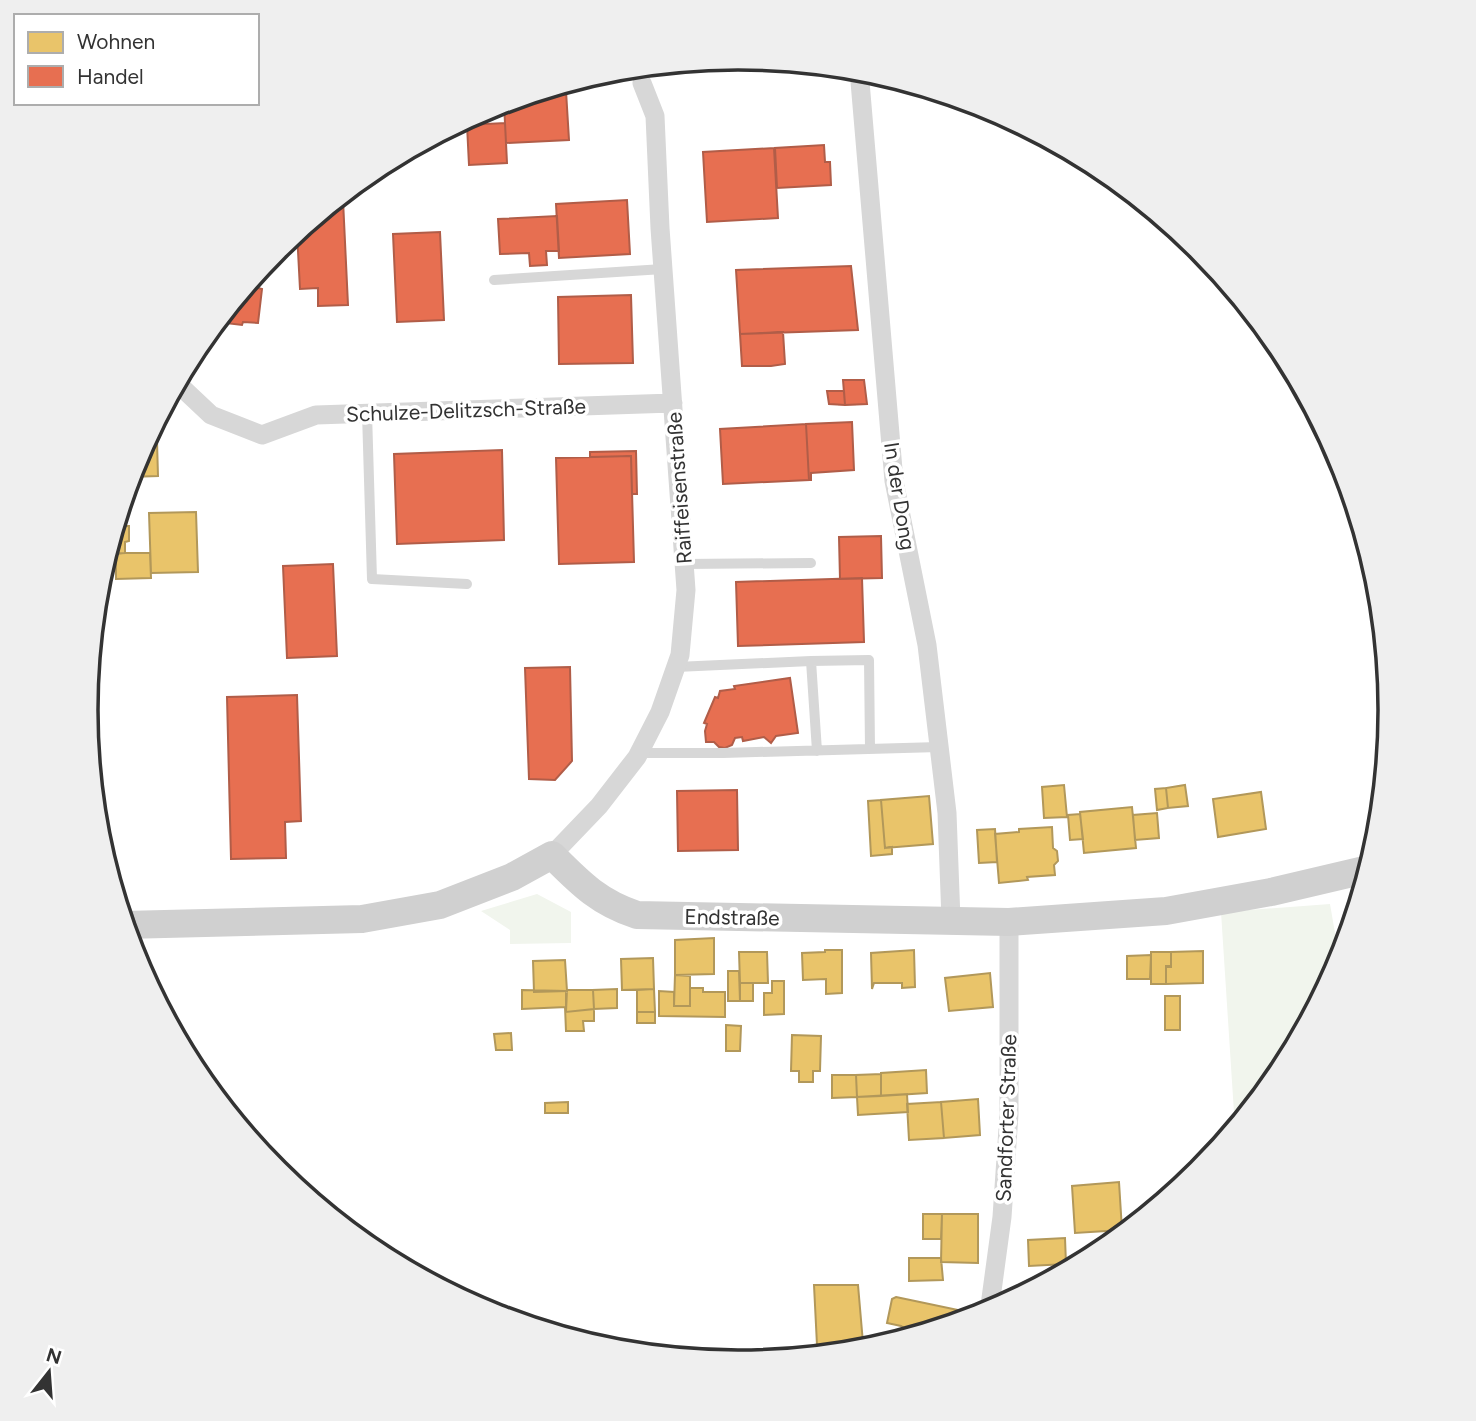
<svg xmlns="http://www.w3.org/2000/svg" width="1476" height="1421" font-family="Figtree,sans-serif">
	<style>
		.green { fill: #f1f5ed }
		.homes { fill: #e9c46a; stroke: #b2985a; stroke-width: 2 }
		.shops { fill: #e76f51; stroke: #b15d48; stroke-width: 2 }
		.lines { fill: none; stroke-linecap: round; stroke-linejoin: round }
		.lane { stroke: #d7d7d7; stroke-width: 10 }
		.street { stroke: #d7d7d7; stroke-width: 19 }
		.secondary { stroke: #d0d0d0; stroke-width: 28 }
		.labels { text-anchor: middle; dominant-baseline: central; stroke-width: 7; stroke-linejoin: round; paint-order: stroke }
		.street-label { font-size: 21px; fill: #333; stroke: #fff }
		.rim { fill: none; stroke: #333; stroke-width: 3.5 }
	</style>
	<rect width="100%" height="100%" fill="#fff"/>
	<path class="green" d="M537,894L571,912V943L510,944V930L481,911Z
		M1330,904L1340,962L1281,1073L1235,1128L1221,912Z"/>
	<path class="homes" d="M145,441H157L158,476L130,477L135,460Z
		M196,512L198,572L151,573L149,513Z
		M119,513H124V526H129V541L125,542V553L107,554Z
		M125,553H150L151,578L116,579V554Z
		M1064,785L1067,817L1044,818L1042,787Z
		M1185,785L1188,806L1168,808L1166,788Z
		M1166,788L1168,808L1157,810L1155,789Z
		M1261,792L1266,829L1218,837L1213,799Z
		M929,796L933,844L885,848L881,800Z
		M881,800L885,848L892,847V854L871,856L868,801Z
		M1132,807L1136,848L1084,853L1080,812Z
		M1157,813L1159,838L1135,840L1133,815Z
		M1080,814L1083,839L1070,840L1068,815Z
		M1052,827L1053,848L1057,851L1058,861L1054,865L1055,875L1027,877L1028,880L999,883L995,834L1019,832V829Z
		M995,829L997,862L979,863L977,830Z
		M714,938V974L675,975V940Z
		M825,950H842V993L826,994V979L803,980L802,953L825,952Z
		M914,950L915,987L902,988V983H874L872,989L871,953Z
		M1203,951V983L1166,984V967H1171V952Z
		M739,952H767L768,983H740Z
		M1151,952H1171V966H1166V984H1151Z
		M1151,955L1150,979H1127V956Z
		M653,958L654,989L622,990L621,959Z
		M565,960L567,991L534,992L533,961Z
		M728,971H739L740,1001H728Z
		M990,973L993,1007L949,1011L945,978Z
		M675,975L690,976V1006H674Z
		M772,981H784V1014L764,1015V993H772Z
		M740,983H753V1001H740Z
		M690,988H703V992H725V1017L659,1016V991L674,992V1006H690Z
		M617,989V1008L594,1009L593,990Z
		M654,989L655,1012H637V990Z
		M522,990L566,991V1007L522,1009Z
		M567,990H593L594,1009L566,1012Z
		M1165,996H1180V1030H1165Z
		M565,1007L566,1012L594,1009V1021H583L584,1031H566Z
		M637,1012H655V1023H637Z
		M726,1025L741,1026L740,1051H726Z
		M511,1033L512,1050H496L494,1034Z
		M792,1035L821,1036L820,1071H813V1082H799V1071H791Z
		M926,1070L927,1093L881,1096V1073Z
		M881,1074V1096L857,1097L856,1075Z
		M832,1075H856L857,1097L832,1098Z
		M907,1094L908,1112L858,1115L857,1097Z
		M978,1099L980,1135L944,1138L941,1102Z
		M568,1102V1113H545V1103Z
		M941,1102L944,1138L909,1140L907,1104Z
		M1119,1182L1122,1230L1075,1233L1072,1186Z
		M923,1214H942L941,1239H923Z
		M942,1214H978V1263L941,1262Z
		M1065,1238L1066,1264L1029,1266L1028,1240Z
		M909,1258H941L943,1280L909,1281Z
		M814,1285H858L863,1343L817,1345Z
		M896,1297L958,1310L955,1324L915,1336L916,1329L912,1333L901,1326L887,1323L892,1299Z"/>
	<path class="shops" d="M566,91L569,140L506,143L504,103L536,93Z
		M505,123L507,163L469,165L467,125Z
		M824,145L825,162H830L831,185L777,188L775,148Z
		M774,148L778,218L707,222L703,152Z
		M336,200H343L348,305L318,306V288L300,289L297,232Z
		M627,200L630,254L559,258L556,204Z
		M557,216L559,251H546L547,265L530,266L529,253L500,254L498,219Z
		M440,232L444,320L397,322L393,234Z
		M851,266L858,330L740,334L736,270Z
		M256,274H260L258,288L262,289L258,323L243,322L242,325L217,322Z
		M631,295L633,363L559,364L558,297Z
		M783,332L785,364L771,366H742L740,334Z
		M843,380H864L867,404L845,405Z
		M827,391H844L845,405L829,404Z
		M852,422L854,470L811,473V480H809L806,424Z
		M806,424L809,480L723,484L720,429Z
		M502,450L504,540L397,544L394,454Z
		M636,451L637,494H632L631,456L590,457V452Z
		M631,456L634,562L559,564L556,458Z
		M881,536L882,578L840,579L839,537Z
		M333,564L337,656L287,658L283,566Z
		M862,578L864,642L738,646L736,582Z
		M570,667L572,761L555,780L529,779L525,668Z
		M790,678L798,733L776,736L771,743L764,737L743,741L742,737L735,738L732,745L725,748L719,747L714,742H706L705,731L707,724L704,723L715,697L718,698L720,691L735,689L734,686Z
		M297,695L301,821L285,822L286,858L231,859L227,697Z
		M737,790L738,850L678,851L677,791Z"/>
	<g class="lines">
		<path class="lane" d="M494,280L663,269
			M367,413L372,579L467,584
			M684,564L811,563
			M811,661L869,660L870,749
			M676,667L811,661L817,751
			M640,753H723L939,747"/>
		<path class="street" d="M859,70L894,481L927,645L947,813L951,920
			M177,383L211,415L262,435L316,415L673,403
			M552,855L599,806L637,757L660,712L680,655L686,590L660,228L655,116L642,83
			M989,1313L1002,1217L1009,1114V922"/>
		<path class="secondary" d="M124,925L362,919L440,905L512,877L552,855C580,883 598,902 637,915L1009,922L1166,911L1271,892L1369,869"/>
	</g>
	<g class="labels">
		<g class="street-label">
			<text transform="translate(466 410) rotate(-2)">Schulze-Delitzsch-Straße</text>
			<text transform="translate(679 488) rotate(-94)">Raiffeisenstraße</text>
			<text transform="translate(900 496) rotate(81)">In der Dong</text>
			<text transform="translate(732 917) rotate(1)">Endstraße</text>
			<text transform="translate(1006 1118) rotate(-88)">Sandforter Straße</text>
		</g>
	</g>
	<path d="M0 0H1476V1421H0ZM98 710a640 640 0 1 1 1280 0a640 640 0 1 1-1280 0Z" fill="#efefef" fill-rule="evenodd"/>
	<path class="rim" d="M98 710a640 640 0 1 1 1280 0a640 640 0 1 1-1280 0Z"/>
	<rect x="14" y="14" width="245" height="91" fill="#ffffff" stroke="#adadad" stroke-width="2"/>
	<rect x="28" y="32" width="35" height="21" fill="#e9c46a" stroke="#adadad" stroke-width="2"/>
	<text x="77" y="49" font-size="21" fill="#333333">Wohnen</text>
	<rect x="28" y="66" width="35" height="21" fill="#e76f51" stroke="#adadad" stroke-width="2"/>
	<text x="77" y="84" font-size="21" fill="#333333">Handel</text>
	<g transform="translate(49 1372) rotate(17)" stroke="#ffffff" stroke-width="5" paint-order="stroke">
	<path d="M0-5L12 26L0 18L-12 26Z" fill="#333333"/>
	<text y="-10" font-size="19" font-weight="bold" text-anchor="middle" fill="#333333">N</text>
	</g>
</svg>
